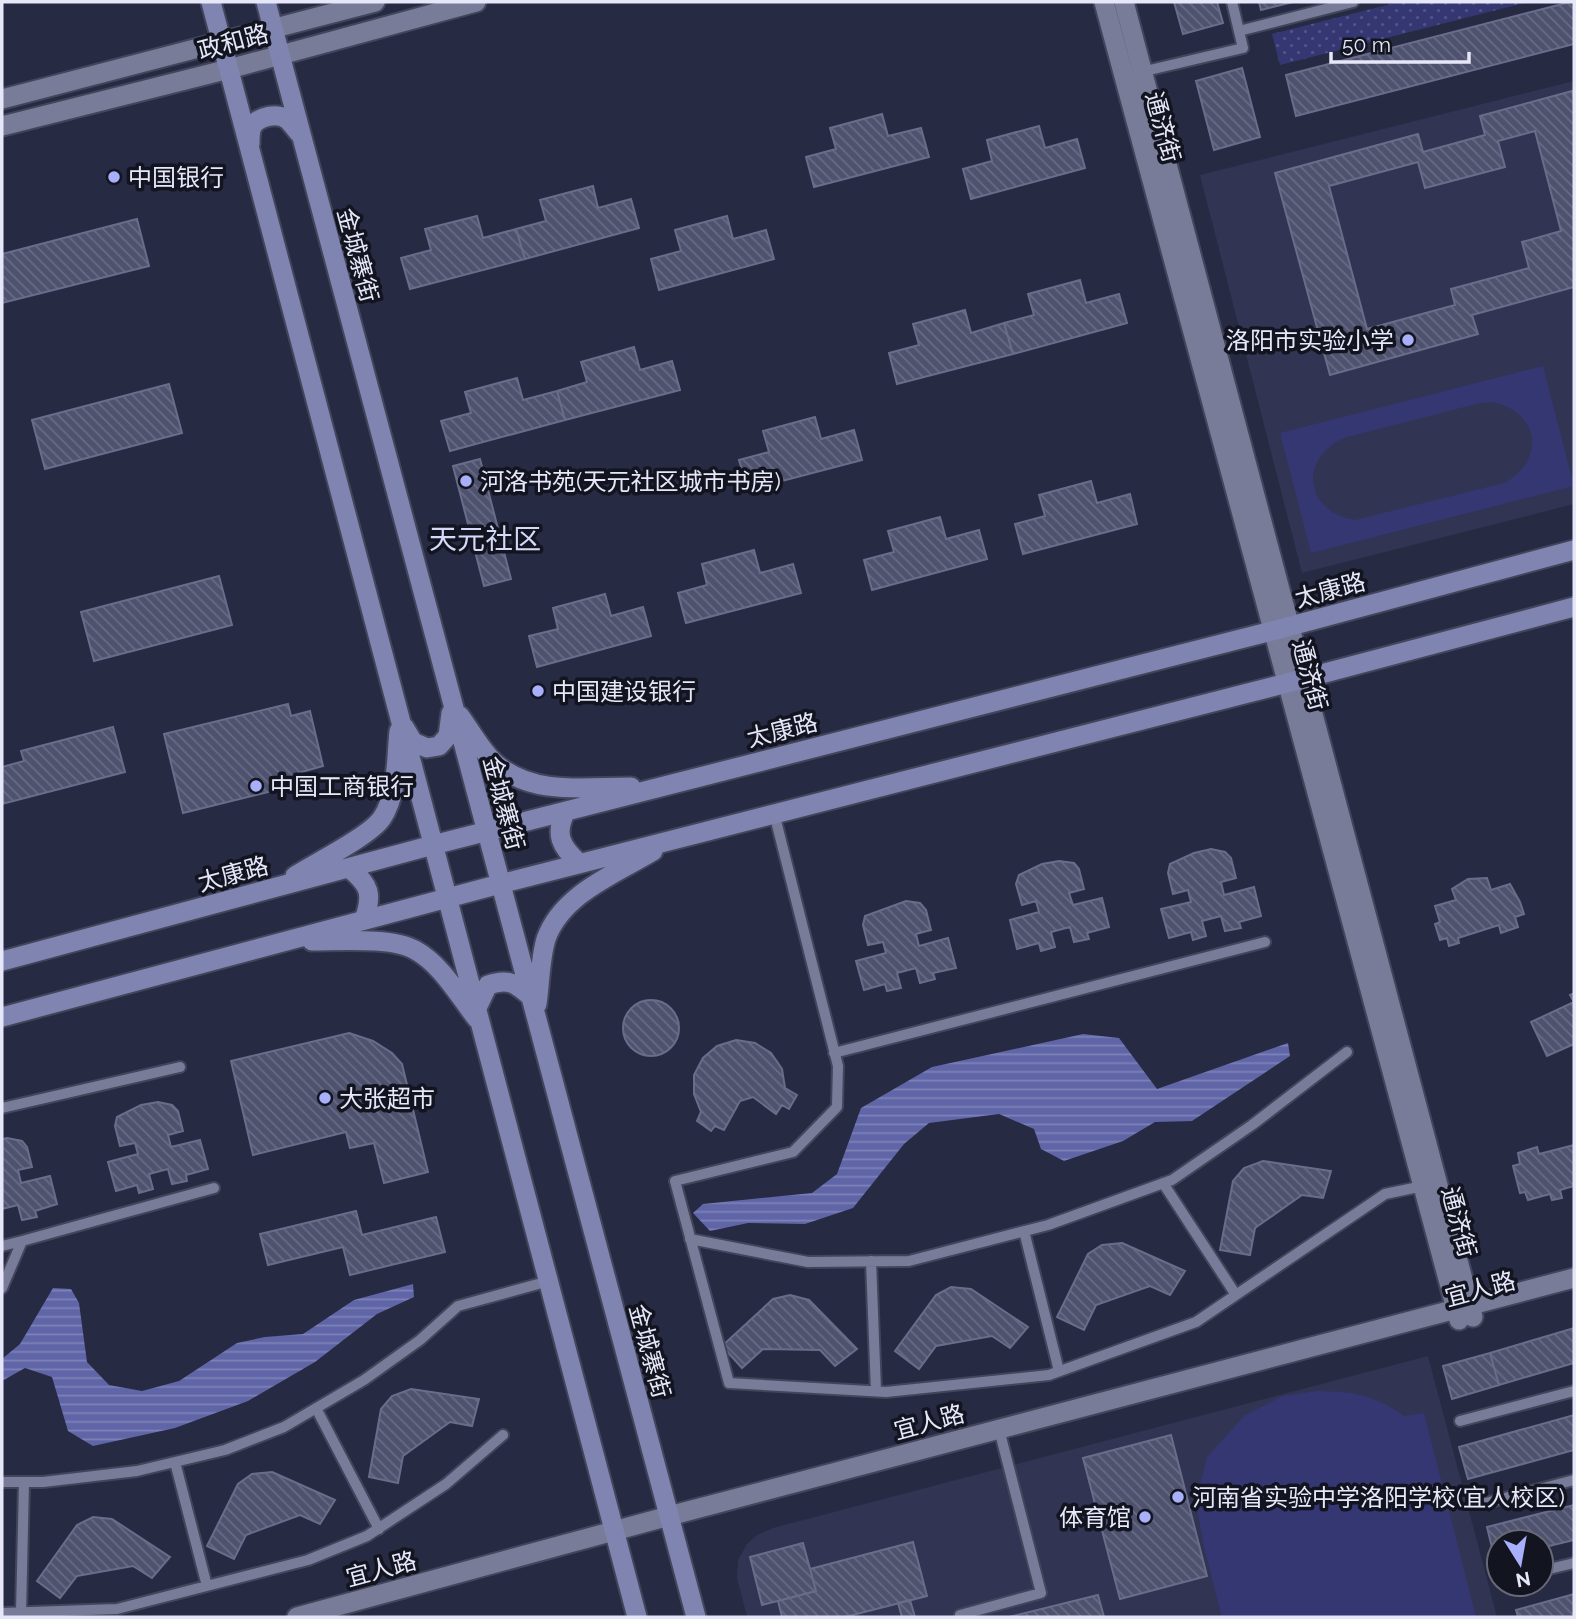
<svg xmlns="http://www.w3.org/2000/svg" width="1576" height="1619" font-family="Raleway,'Noto Sans SC',sans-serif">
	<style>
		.built { fill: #313452 }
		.grass { fill: url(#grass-dots) }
		.park { fill: #353773; fill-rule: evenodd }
		.water { fill: url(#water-rules) }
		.building { fill: url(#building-back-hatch); stroke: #696d8a; stroke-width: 2; fill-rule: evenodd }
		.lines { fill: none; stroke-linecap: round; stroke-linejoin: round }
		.service-casing { stroke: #43455b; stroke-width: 14 }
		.minor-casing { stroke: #43455b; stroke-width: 23 }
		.tertiary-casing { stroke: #43455b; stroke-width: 23 }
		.secondary-casing { stroke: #43455b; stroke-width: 23 }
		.service { stroke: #787c99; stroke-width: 10 }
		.minor { stroke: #787c99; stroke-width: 19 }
		.tertiary { stroke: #787c99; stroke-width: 19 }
		.secondary { stroke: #7f84b1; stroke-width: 19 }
		.poi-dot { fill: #a8b0fc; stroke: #12141f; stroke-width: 2.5 }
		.labels { text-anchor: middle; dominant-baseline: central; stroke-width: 7; stroke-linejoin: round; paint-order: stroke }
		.street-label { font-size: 24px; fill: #e6e8f9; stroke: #12141f }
		.poi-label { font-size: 24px; fill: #e6e8f9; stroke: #12141f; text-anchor: start }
		.quarter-label { font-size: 28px; fill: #d4d9fa; stroke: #12141f }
	</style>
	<defs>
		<pattern id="grass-dots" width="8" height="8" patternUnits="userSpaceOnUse" patternTransform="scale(1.75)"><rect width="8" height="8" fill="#353773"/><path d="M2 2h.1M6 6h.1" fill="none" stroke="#525488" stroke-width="1.8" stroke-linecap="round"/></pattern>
		<pattern id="water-rules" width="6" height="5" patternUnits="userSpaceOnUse" patternTransform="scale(1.75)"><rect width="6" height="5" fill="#5f65a6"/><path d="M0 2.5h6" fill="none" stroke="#7e82b7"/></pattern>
		<pattern id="building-back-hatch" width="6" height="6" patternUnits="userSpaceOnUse" patternTransform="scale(1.75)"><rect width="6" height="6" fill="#4f526e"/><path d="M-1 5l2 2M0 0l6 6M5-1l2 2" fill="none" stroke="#686b83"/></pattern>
	</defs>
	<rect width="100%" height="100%" fill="#272a43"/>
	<path class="built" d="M1574,81V504L1302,573L1200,175Z
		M1428,1356L1497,1617H747L737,1578L738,1560L747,1544L757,1535L773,1528Z"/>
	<path class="grass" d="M1399,2H1528L1280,65L1272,34Z"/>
	<path class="park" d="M1543,366L1574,486L1311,553L1280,433ZM1493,402C1540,413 1546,460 1504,483L1355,520C1305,512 1298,459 1344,438L1480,403Z
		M1317,1391C1354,1392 1373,1394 1404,1416L1424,1413L1476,1617H1222L1203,1543L1196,1500L1207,1457L1245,1415L1283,1396Z"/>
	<path class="water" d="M1083,1034L1119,1038L1157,1089L1288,1043L1290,1056L1192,1121L1155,1122L1123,1141L1064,1161L1041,1149L1034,1129L999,1114L929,1123L904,1144L853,1208L805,1224L748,1223L710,1231L693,1213L703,1204L812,1193L837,1174L861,1108L932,1067Z
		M413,1284L414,1297L377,1314L315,1362L248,1401L175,1428L93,1446L68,1431L52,1377L25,1368L2,1381V1359L20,1344L53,1288L71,1289L79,1303L87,1362L109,1385L142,1391L179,1381L237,1343L265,1337L303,1334L354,1300Z"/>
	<path class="building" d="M1174,2H1217L1223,23L1183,34Z
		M1259,2H1293L1261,10Z
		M1570,2H1574V44L1296,116L1286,75Z
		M1242,68L1260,137L1214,150L1196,81Z
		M1572,91L1574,98V287L1472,315L1478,334L1330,375L1275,173L1418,134L1423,152L1485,135L1480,116ZM1535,131L1561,231L1522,242L1529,268L1451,289L1455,305L1367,329L1329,186L1418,162L1425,188L1505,167L1498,141Z
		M882,114L888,136L921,128L929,157L814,187L806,157L836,149L830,128Z
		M1039,126L1045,148L1077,139L1085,168L971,199L963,169L992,161L987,140Z
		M593,186L598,208L631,199L639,228L525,259L516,229L546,221L540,200Z
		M477,216L483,238L516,229L525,259L410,289L401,258L431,250L425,229Z
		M727,216L733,239L766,230L774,259L659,290L651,259L681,251L675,230Z
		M137,219L149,266L2,303V254Z
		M1080,280L1086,303L1119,294L1127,323L1013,354L1004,323L1034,315L1028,294Z
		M965,310L971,333L1004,323L1013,354L897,384L889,353L919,345L913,324Z
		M634,347L640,370L672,361L680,390L565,420L557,391L587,382L581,362Z
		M517,378L523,400L557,391L565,420L450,451L441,421L471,413L465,392Z
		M169,384L182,433L45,469L32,420Z
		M815,417L821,439L854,430L862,460L748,490L739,460L769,452L763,431Z
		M480,459L511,579L484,586L453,466Z
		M1091,481L1097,503L1130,494L1137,524L1023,554L1015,524L1045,516L1039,495Z
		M940,517L946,539L979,530L987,559L872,590L864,560L894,552L888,531Z
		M754,550L760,573L793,564L801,593L686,623L678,593L707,585L702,564Z
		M219,576L232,625L94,661L81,612Z
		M605,594L611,616L643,607L651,636L537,667L529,636L558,629L553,608Z
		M288,704L291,716L310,711L323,766L298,773L301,784L183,813L164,734Z
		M113,727L125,772L2,804V767L24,761L21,751Z
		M1211,849L1225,852L1231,858L1236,878L1221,882L1224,895L1254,887L1261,916L1239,922L1241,928L1225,931L1221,916L1202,921L1206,936L1193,940L1191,932L1169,938L1161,909L1191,902L1188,890L1173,894L1168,873L1170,864L1194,853Z
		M1059,861L1074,863L1079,869L1084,889L1069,893L1073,905L1102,898L1109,927L1087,933L1089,939L1074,942L1070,927L1051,932L1055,947L1041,951L1039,943L1017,949L1010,920L1039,912L1036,901L1022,905L1016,884L1019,875L1042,864Z
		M1487,878L1491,890L1510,884L1520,902L1524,914L1515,917L1518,927L1501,933L1499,925L1458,938L1459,943L1449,946L1447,938L1440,940L1435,924L1440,922L1435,906L1456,900L1452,889L1468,879Z
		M906,901L920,903L926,910L931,930L916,934L919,946L948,938L956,968L933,973L935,979L920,983L916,968L897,973L901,988L887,991L885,984L864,990L856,961L886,953L883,942L868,945L863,925L865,916Z
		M1574,993V1044L1547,1056L1531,1022L1574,1002L1570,995Z
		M623 1028a28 28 0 1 1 56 0a28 28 0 1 1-56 0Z
		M349,1033L373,1041L392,1053L402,1064L428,1172L384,1183L374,1143L350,1148L346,1132L253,1155L231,1061Z
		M736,1040L755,1043L771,1053L782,1069L785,1088L797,1095L789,1109L782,1105L776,1114L753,1097L740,1101L724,1130L715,1126L711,1131L697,1121L701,1112L694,1094V1075L703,1058L717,1046Z
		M158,1102L172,1105L178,1111L183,1131L168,1135L171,1147L200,1140L208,1169L186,1175L187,1181L172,1184L168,1169L149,1174L153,1189L139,1193L137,1185L116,1191L108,1162L138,1154L135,1143L120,1146L115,1126L117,1117L141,1105Z
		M7,1138L22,1141L27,1147L32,1167L18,1170L21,1183L50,1176L57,1204L35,1211L37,1217L22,1220L18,1205L2,1209V1139Z
		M1574,1145V1186L1560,1190L1562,1198L1552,1200L1550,1194L1528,1200L1525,1192L1520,1193L1513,1166L1520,1164L1518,1153L1537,1147L1539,1154Z
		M1263,1161L1331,1171L1323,1198L1302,1195L1255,1228L1250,1255L1220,1250L1233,1181L1244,1168Z
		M356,1211L362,1235L436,1217L445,1252L350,1275L343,1247L268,1265L260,1234Z
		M1122,1243L1185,1271L1170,1295L1150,1286L1096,1305L1084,1330L1057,1317L1088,1254L1102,1245Z
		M951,1287L971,1289L1028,1327L1010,1348L992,1336L936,1346L919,1369L895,1351L936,1295Z
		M790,1295L809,1300L857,1349L835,1366L820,1350L763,1349L742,1368L722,1346L773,1299Z
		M1574,1328V1363L1499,1385L1490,1353Z
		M1490,1353L1499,1385L1452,1399L1443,1366Z
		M411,1389L479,1399L472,1426L450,1422L403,1456L398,1483L369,1477L381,1409L392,1396Z
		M1574,1415V1450L1468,1479L1459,1447Z
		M1171,1435L1207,1576L1120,1599L1083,1458Z
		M272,1472L335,1500L320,1524L300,1515L246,1535L234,1559L207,1546L238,1484L252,1474Z
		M1574,1505V1540L1541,1548V1542H1499V1559L1495,1560L1487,1527Z
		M93,1517L112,1519L170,1557L152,1578L133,1566L77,1576L60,1598L37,1581L77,1525Z
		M913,1542L927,1596L845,1617H782L778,1601L816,1591L810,1569Z
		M803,1543L816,1591L762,1605L750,1557Z
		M1574,1594V1617H1518L1516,1610Z
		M1098,1595L1104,1617H1009Z
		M910,1600L915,1617H902L898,1603Z"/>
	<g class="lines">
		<defs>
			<path id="service" d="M1239,31L1353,2
				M1141,72L1243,48L1232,2
				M774,813L838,1066L837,1107L793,1152L675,1181L729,1383L886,1392L1049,1375L1196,1322L1385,1194L1428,1185
				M834,1053L1265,942
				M2,1108L180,1067
				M1163,1183L1236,1295
				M1024,1231L1059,1371
				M690,1239L808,1262L909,1261L1048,1225L1172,1180L1252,1125L1347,1052
				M2,1246L22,1241
				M871,1261L876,1391
				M2,1288L22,1241L214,1188
				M316,1408L379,1529
				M1460,1421L1574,1391
				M175,1462L207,1586
				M2,1482H43L137,1471L225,1450L284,1427L364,1380L420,1340L458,1306L549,1281
				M1482,1504L1574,1480
				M1541,1571L1574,1563
				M2,1613L117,1609L308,1560L367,1536L446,1484L503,1435
				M21,1613L24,1482
				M960,1617V1615L1041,1593L999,1429"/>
			<path id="minor" d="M1104,2L1459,1320
				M1124,2L1473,1317
				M297,1617L669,1516L1574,1278"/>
			<path id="tertiary" d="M2,99L375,2
				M2,126L229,69L476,2"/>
			<path id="secondary" d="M211,2L637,1617
				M266,2L696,1617
				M250,144C250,138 250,132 252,127C258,116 278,112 288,120C292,124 295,129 299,133
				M460,716C471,731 482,752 496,764C534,796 585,787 631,787
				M404,727L413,742L427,748L439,746L448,736L451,713
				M566,811C554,834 561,847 579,863
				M349,868C370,885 373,894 364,920
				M295,876C315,863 370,836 382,818C398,794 396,758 399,731
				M312,941C340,941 392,937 415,950C441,964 459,996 477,1019
				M2,961L433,845L1272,631L1574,550
				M537,1004C540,984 540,959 546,939C562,894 615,874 653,851
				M477,1008L488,985C508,978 515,983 530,996
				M2,1017L500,884L1287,683L1574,607"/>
		</defs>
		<use href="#service" class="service-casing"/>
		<use href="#minor" class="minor-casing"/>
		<use href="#tertiary" class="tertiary-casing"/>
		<use href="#secondary" class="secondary-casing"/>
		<use href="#service" class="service"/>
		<use href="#minor" class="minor"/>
		<use href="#tertiary" class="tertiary"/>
		<use href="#secondary" class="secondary"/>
	</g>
	<g class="poi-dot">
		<circle cx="114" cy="177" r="7"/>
		<circle cx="1408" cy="340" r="7"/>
		<circle cx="466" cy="481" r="7"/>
		<circle cx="538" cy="691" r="7"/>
		<circle cx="256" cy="786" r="7"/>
		<circle cx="325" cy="1098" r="7"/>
		<circle cx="1178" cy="1497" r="7"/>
		<circle cx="1145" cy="1517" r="7"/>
	</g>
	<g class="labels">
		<g class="street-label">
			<text transform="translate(233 42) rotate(-15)">政和路</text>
			<text transform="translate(1163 127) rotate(75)">通济街</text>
			<text transform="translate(358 255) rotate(75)">金城寨街</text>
			<text transform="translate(1330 590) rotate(-15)">太康路</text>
			<text transform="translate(1310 675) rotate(75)">通济街</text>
			<text transform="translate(782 730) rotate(-14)">太康路</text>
			<text transform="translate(504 803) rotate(75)">金城寨街</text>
			<text transform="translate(233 874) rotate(-15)">太康路</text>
			<text transform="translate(1459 1222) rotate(75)">通济街</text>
			<text transform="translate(1480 1289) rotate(-15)">宜人路</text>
			<text transform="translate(650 1351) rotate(75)">金城寨街</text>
			<text transform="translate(929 1422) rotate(-15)">宜人路</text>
			<text transform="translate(381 1569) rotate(-15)">宜人路</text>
		</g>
		<g class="poi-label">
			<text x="128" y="177">中国银行</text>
			<text x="1394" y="340" text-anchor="end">洛阳市实验小学</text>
			<text x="480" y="481">河洛书苑(天元社区城市书房)</text>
			<text x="552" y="691">中国建设银行</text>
			<text x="270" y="786">中国工商银行</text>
			<text x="339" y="1098">大张超市</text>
			<text x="1192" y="1497">河南省实验中学洛阳学校(宜人校区)</text>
			<text x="1131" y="1517" text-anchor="end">体育馆</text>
		</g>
		<g class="quarter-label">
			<text x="485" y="539">天元社区</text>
		</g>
	</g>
	<rect width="1576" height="1619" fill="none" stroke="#e6e8f9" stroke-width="7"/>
	<g transform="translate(1520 1563) rotate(169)"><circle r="33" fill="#12141f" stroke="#676976" stroke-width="2"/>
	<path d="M0-5L12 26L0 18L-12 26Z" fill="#a8b0fc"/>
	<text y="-10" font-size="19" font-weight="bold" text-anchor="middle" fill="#e6e8f9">N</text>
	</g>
	<path d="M1331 52v10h138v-10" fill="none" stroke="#e6e8f9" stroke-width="3.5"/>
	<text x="1342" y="52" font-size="21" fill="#e6e8f9" stroke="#12141f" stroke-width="5" paint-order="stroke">50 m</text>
</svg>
